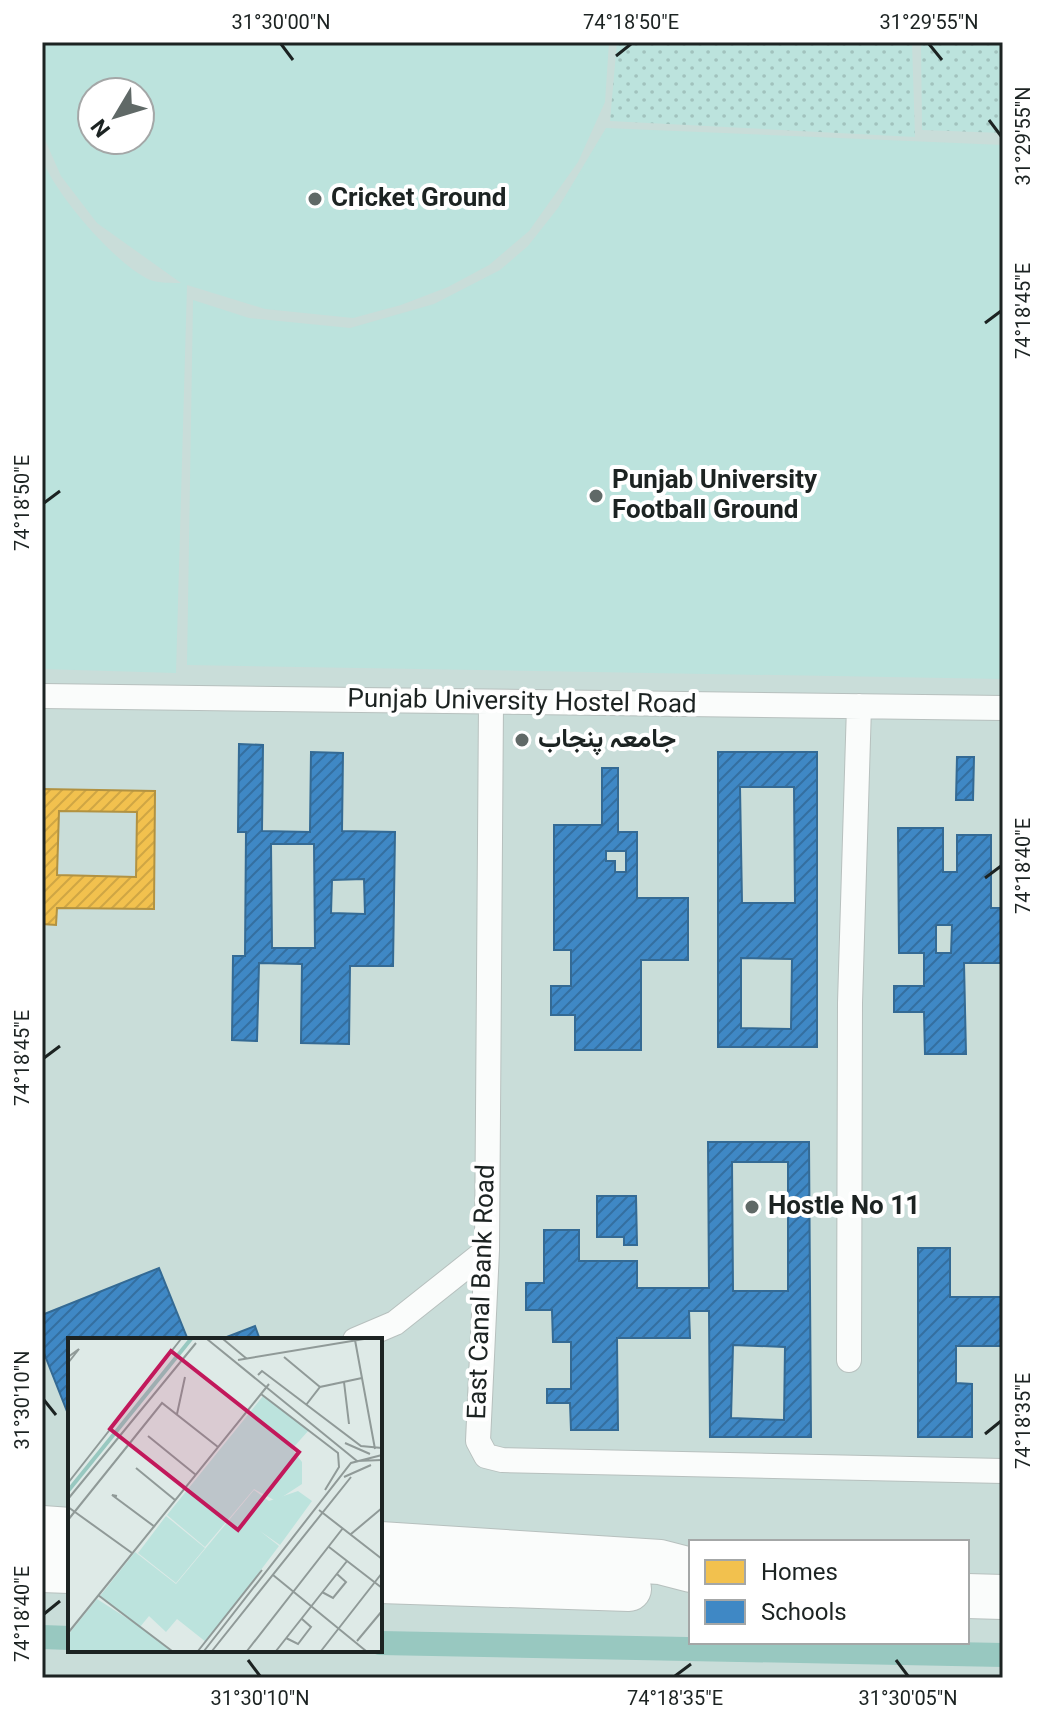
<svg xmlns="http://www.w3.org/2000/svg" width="1045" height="1720" font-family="Georgia,Vazirmatn,serif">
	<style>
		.built { fill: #c9ddd9; fill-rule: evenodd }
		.grass { fill: url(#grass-dots) }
		.pitch { fill: #bce3dd; fill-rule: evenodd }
		.homes { fill: url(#homes-hatch); stroke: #b29241; stroke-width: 2; fill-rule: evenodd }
		.schools { fill: url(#schools-hatch); stroke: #346a94; stroke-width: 2; fill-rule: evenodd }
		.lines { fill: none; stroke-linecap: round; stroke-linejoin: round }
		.canal { stroke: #98c8c0; stroke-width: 24 }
		.street-casing { stroke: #b7c0be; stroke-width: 26 }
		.highway-casing { stroke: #b7c0be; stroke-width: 46 }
		.street { stroke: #fafcfb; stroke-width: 24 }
		.highway { stroke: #fafcfb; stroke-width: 44 }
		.ticks { fill: none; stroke: #1c2322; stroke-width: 3 }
		.poi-dot { fill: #606967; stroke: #fff; stroke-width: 3 }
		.labels { text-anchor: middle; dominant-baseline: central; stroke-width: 8; stroke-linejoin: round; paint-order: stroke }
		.poi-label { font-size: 26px; font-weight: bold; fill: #1c2322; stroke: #fff; text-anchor: start }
		.street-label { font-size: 26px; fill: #1c2322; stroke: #fff }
		.inset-river { fill: none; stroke: #98c8c0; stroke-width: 4 }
		.inset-road { fill: none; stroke: #909a98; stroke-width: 2 }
		.view { fill: #c2185b; fill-opacity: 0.15; stroke: #c2185b; stroke-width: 4 }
		.inset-edge { fill: none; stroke: #1c2322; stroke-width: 4 }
		.neatline { fill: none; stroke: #1c2322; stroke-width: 3 }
		.ticks-label { font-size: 20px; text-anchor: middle; fill: #1c2322 }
	</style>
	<defs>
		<pattern id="grass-dots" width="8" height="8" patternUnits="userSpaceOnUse" patternTransform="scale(2)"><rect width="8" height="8" fill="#bce3dd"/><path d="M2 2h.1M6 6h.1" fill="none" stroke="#a1c2bd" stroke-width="1.8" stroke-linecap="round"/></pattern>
		<pattern id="homes-hatch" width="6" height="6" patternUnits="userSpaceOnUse" patternTransform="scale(2)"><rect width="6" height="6" fill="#f2c14e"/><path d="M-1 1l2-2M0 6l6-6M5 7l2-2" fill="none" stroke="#cfa644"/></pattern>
		<pattern id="schools-hatch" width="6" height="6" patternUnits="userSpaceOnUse" patternTransform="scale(2)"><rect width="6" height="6" fill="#3f88c5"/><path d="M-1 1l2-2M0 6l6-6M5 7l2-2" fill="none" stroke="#346fa0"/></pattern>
	</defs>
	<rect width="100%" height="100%" fill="#deeae7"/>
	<path class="built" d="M42,42H1003V1678H42ZM92,92H140V140H92ZM70,1340H380V1650H70ZM691,1542H967V1642H691Z"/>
	<path class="grass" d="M617,42H912L915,137L610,121Z
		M921,42H1003V133L922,130Z"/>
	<path class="pitch" d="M42,42H609L605,102L578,162L529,231L489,265L448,287L401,305L353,318L265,309L187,285L176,673L42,669V159C56,195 115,264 150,280C158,283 173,283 181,283L97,223L61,176L42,133ZM92,92H140V140H92Z
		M606,128L1003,145V679L187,665L193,300L249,318L350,328L434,304L500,270L528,246L558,208Z"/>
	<path class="homes" d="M42,789L155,791L154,909L57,908L56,925L42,924ZM59,811L137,812L136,877L57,875Z"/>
	<path class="schools" d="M239,744L263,745L262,831L310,832L311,752L343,753L342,831L395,832L393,966H350L349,1044L301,1043L302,964L259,963L257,1041L232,1040L233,956H245L246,832H238ZM271,844H314L315,948H272ZM364,879L365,914L331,913L332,880Z
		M718,752H817V1047H718ZM740,787H794L795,903H742ZM741,958L792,959L791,1029L741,1028Z
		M957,757H974L973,800H956Z
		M602,768H618V832H637V898H688V960H641V1050H575V1015H551V986H571V950H554V825H602ZM606,851H626V872H615V861H606Z
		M898,828H943V872H957V835H991V908H1003V963H964L966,1054H925L924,1012H894V986H924V953H899ZM936,925H952L951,953H936Z
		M708,1142H809L811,1437H710L709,1311H689L690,1338H617L618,1430H571L570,1403H547V1389H571V1342H553L552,1310H526V1283H544V1230H579V1261H637V1288H709ZM732,1162H788V1291H733ZM733,1345L785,1347L784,1420L731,1418Z
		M597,1196H636L637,1245H624V1237H597Z
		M918,1248H950V1297H1003V1346H956V1383L972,1384V1437H918Z
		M159,1268L188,1340H70V1419L42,1348V1315Z
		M255,1326L260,1340H219Z"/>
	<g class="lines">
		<path class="canal" d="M42,1637L70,1638
			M380,1643L1003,1655"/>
		<defs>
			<path id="street" d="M42,696L1003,708
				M491,703L487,1250L478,1441L486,1456L502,1460L1003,1471
				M355,1340L395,1323L487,1250
				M849,1360L850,1003L859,706"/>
			<path id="highway" d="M42,1528L70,1530
				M380,1544L660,1562L691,1570
				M42,1570L70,1571
				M380,1581L629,1589
				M967,1596L1003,1597"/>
		</defs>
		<use href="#street" class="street-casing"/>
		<use href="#highway" class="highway-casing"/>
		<use href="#street" class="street"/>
		<use href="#highway" class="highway"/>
	</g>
	<path class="ticks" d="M281,44L293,60M929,44L942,60M616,56L631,44M989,120L1001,136M985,323L1001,311M44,503L60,491M985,878L1001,866M44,1058L60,1046M44,1400L56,1415M985,1434L1001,1421M44,1614L60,1601M248,1660L260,1676M896,1660L908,1676M675,1676L691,1664"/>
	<g class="poi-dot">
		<circle cx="315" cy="199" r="8"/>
		<circle cx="596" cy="496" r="8"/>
		<circle cx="522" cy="740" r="8"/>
		<circle cx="752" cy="1207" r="8"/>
	</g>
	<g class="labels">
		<g class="poi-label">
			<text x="331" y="199">Cricket Ground</text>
			<text x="612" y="481">Punjab University<tspan x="612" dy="30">Football Ground</tspan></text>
			<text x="538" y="740">جامعہ پنجاب</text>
			<text x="768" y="1207">Hostle No 11</text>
		</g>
		<g class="street-label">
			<text transform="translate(522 703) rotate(1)">Punjab University Hostel Road</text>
			<text transform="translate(483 1292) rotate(-88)">East Canal Bank Road</text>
		</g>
	</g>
	<g transform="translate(68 1338)">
		<rect width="314" height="314" fill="#deeae7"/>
		<path d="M186,152L201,163L230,153L244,163L212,207L192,193L211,208L138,304L109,281L98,294L81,278L72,289L103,313H0V297L29,261L68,286L32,258L67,214L108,246Z" fill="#bce3dd"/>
		<path d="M195,58L241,92L224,111L234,124V146L208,163L186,151L137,209L99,177ZM98,178L137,210L108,245L70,215Z" fill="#bce3dd"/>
		<path class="inset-river" d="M0,153L123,1"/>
		<path class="inset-road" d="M139,1L289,123L314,122M155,1L179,21M287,2L307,111M0,19L11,11L0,25M216,19L252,49M170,22L296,1M190,37L194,33L293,108L314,110M276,44L281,86M193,56L270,115L271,129L257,152M238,67L252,49L294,40M109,76L117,39M80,98L128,137M277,105L302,116M68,130L107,162M276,139L303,127M0,145L113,1M49,158L44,157L87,189M0,161L128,5M0,169L64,215M251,172L314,221M0,182L94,65L150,109M283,196L314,170M261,209L314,250M205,237L298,313M254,254L265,260L278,244L269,236M30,257L104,313M0,295L201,46M218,300L230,306L243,289L234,281M289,303L314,273M130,313L194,232M136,313L283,125L314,117M144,313L283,139M179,313L275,190M208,313L279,223M253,313L314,235"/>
		<path class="view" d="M103,13L231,114L170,192L42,91Z"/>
		<rect width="314" height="314" class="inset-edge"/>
	</g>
	<rect width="1045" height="1720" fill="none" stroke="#ffffff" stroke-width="88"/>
	<rect x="689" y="1540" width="280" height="104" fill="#ffffff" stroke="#a4a7a7" stroke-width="2"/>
	<rect x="705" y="1560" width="40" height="24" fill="#f2c14e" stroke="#a4a7a7" stroke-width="2"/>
	<text x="761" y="1580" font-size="24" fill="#1c2322">Homes</text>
	<rect x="705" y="1600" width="40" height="24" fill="#3f88c5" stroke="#a4a7a7" stroke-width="2"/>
	<text x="761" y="1620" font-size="24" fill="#1c2322">Schools</text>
	<g transform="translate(116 116) rotate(232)"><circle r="38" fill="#ffffff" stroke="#a4a7a7" stroke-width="2"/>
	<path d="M0-6L14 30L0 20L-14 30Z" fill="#606967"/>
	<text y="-12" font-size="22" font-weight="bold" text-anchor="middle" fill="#1c2322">N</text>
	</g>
	<rect x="44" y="44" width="957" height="1632" class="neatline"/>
	<g class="ticks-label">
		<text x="281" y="29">31°30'00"N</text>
		<text x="631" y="29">74°18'50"E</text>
		<text x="929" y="29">31°29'55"N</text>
		<text transform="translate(1023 136) rotate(-90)" y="7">31°29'55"N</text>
		<text transform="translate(1023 311) rotate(-90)" y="7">74°18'45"E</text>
		<text transform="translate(22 503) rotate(-90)" y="7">74°18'50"E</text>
		<text transform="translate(1023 866) rotate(-90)" y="7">74°18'40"E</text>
		<text transform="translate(22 1058) rotate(-90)" y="7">74°18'45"E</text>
		<text transform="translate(22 1400) rotate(-90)" y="7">31°30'10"N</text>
		<text transform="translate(1023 1421) rotate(-90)" y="7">74°18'35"E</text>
		<text transform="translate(22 1614) rotate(-90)" y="7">74°18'40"E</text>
		<text x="260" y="1705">31°30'10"N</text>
		<text x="675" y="1705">74°18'35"E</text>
		<text x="908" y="1705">31°30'05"N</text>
	</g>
</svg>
